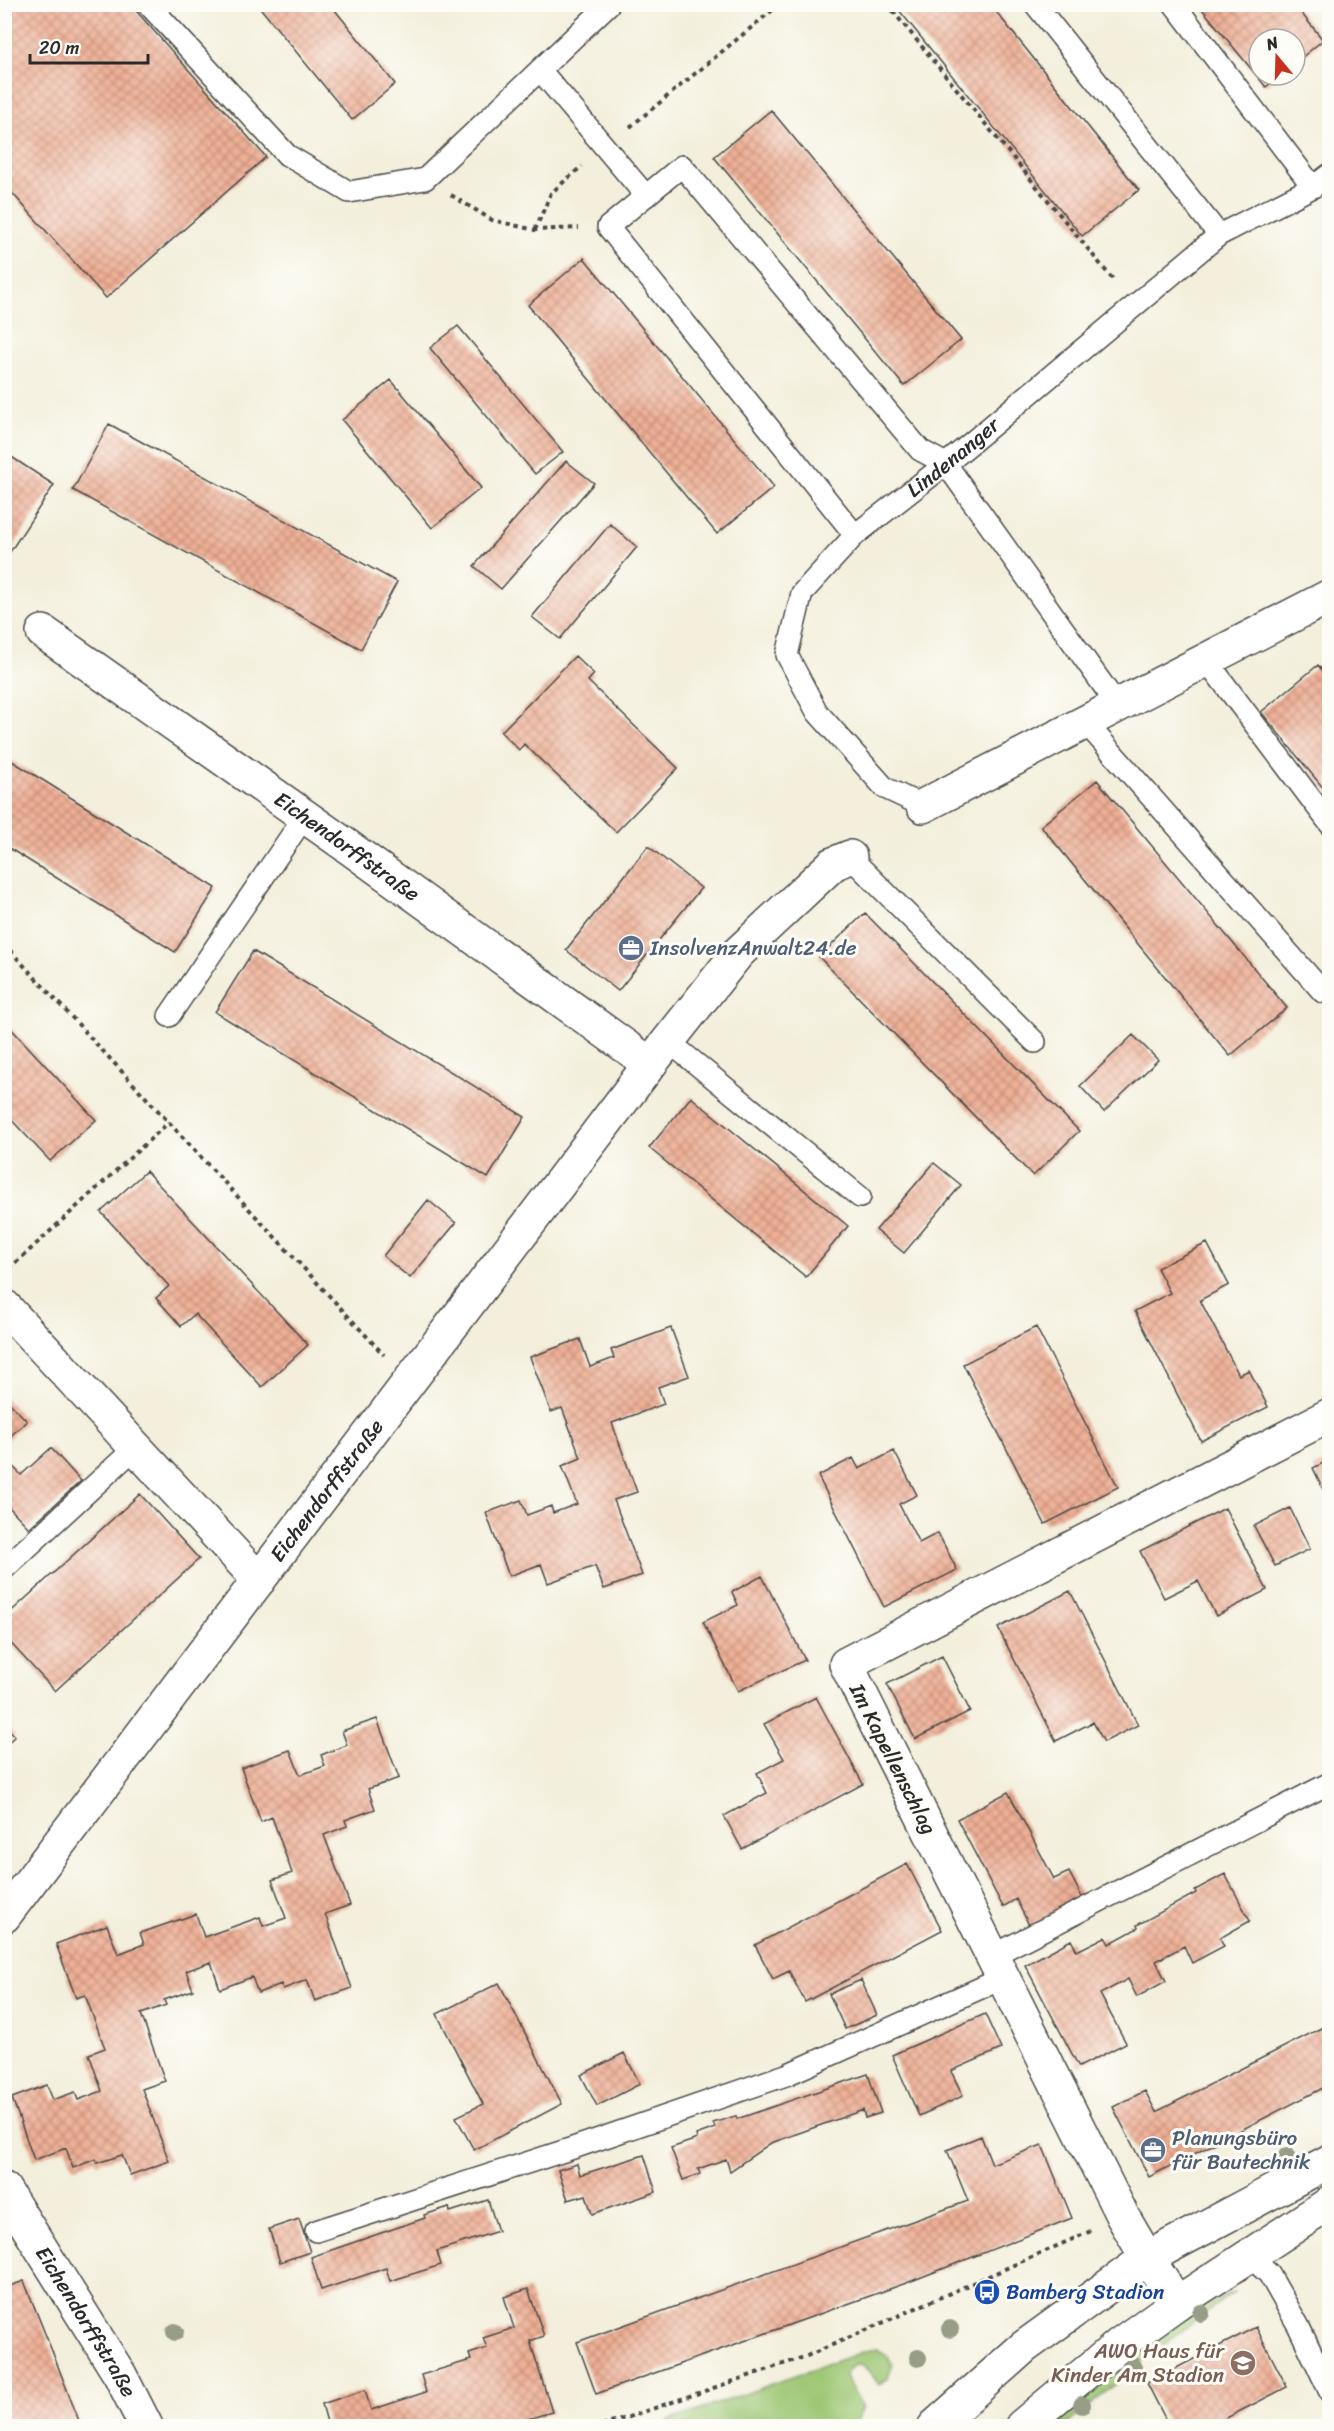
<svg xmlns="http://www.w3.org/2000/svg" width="1334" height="2431" font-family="Sriracha,sans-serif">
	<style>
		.green { fill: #9dc774; stroke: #647950; stroke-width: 1.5 }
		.building { fill: url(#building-cross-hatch) }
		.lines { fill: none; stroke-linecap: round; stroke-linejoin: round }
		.lane-casing { stroke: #494846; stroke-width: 24 }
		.street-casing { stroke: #494846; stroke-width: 36 }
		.secondary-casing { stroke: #494846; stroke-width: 36 }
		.path { stroke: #494846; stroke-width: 4; stroke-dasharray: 4.5 4.5; stroke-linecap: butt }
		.lane { stroke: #fff; stroke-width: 21 }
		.street { stroke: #fff; stroke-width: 33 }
		.secondary { stroke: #fff; stroke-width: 33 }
		.tree { fill: #989d87 }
		.labels { text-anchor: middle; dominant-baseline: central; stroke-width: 6; stroke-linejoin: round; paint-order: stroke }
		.street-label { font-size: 21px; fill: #2b2b2b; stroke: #fdfcf7 }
		.service-label { font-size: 21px; fill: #4e5e75; stroke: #fdfcf7; text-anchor: start }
		.transit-label { font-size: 21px; fill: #164399; stroke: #fdfcf7; text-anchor: start }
		.education-label { font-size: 21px; fill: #785e54; stroke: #fdfcf7; text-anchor: end }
	</style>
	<defs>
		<pattern id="building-cross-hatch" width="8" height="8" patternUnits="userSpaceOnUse" patternTransform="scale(1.5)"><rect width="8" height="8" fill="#efb096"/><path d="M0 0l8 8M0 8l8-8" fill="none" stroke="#c28f7b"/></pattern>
	</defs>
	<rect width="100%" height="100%" fill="#fdfcf7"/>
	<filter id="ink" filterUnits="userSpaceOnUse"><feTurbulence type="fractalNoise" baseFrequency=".0167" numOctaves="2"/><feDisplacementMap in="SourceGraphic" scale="12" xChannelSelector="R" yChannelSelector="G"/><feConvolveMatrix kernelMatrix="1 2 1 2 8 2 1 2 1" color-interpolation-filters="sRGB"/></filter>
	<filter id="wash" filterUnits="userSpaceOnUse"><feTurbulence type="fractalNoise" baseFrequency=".008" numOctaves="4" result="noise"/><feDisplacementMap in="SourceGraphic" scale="24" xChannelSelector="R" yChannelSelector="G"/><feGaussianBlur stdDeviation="1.35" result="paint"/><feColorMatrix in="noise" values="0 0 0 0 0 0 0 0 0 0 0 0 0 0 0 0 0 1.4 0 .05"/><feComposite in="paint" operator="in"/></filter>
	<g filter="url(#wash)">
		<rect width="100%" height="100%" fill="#f3efdc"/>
		<path class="green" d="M1235,2291L1161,2346L1065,2426H1050L1087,2392L1183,2316Z
			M877,2349L888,2356L892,2365L888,2378L879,2385C870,2371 859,2354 845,2374L847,2381L863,2407L855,2426H647L666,2422L865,2351Z"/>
		<g id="blocks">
			<path class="building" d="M4,4H130L266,157L106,298L4,184Z
				M257,4H330L395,84L352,120Z
				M894,4H990L1139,190L1082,236Z
				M1198,4H1294L1323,40L1295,63V39H1259V75H1281L1266,87Z
				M771,110L961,340L904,386L714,157Z
				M584,258L774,487L717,534L528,305Z
				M458,326L563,452L535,474L430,348Z
				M391,380L481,488L432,528L342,420Z
				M109,424L397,582L361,649L73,490Z
				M4,452L54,485L4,561Z
				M566,461L594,483L501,589L474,566Z
				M610,524L637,547L560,639L532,617Z
				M575,656L594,674L588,681L678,768L616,832L524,744L519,750L501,732Z
				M1318,665L1329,679V795L1261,712Z
				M4,756L216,888L175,952L4,845Z
				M1097,780L1287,1008L1230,1056L1041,826Z
				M648,846L701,888L618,991L566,950Z
				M865,913L1079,1131L1033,1176L819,957Z
				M253,951L525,1117L488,1178L215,1012Z
				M4,1021L96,1120L50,1161L4,1112Z
				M1133,1035L1158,1060L1104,1112L1080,1086Z
				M691,1097L848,1226L806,1277L649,1148Z
				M934,1163L961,1185L904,1253L876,1230Z
				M146,1171L308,1345L262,1387L195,1314L181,1326L156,1298L169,1286L101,1212Z
				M428,1200L456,1223L410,1278L383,1256Z
				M1207,1243L1229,1285L1200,1300L1239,1375L1249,1370L1268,1407L1201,1441L1135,1311L1170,1293L1157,1268Z
				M1036,1327L1118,1487L1045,1524L963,1364Z
				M671,1328L689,1376L658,1387L664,1404L612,1423L637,1492L614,1500L642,1575L604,1589L595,1566L548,1583L541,1564L509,1576L486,1513L521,1500L527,1515L551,1506L553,1513L577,1504L562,1466L581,1458L562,1408L551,1412L530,1357L580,1339L590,1367L614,1358L611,1350Z
				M4,1397L27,1421L4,1442Z
				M51,1448L81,1481L29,1528L4,1502V1457L21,1475Z
				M894,1451L917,1495L899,1504L919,1543L938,1533L957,1570L884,1607L818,1476L853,1458L859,1469Z
				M1329,1460V1501L1313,1468Z
				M140,1494L199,1559L55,1691L4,1636V1618Z
				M1225,1508L1267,1590L1216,1616L1198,1581L1164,1598L1140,1551Z
				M1290,1508L1310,1549L1275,1566L1254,1526Z
				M762,1576L805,1660L738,1691L703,1622L738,1605L732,1592Z
				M1070,1591L1138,1725L1104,1742L1093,1722L1056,1741L998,1628Z
				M942,1656L970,1711L915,1739L887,1684Z
				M816,1697L863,1784L742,1849L724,1816L767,1793L757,1773L784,1759L764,1724Z
				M377,1719L399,1778L368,1789L375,1809L345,1820L347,1826L324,1835L350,1905L325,1914L352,1988L315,2001L307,1980L283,1989L281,1984L258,1993L252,1977L220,1989L211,1962L186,1971L193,1990L164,2000L166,2005L141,2014L165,2081L142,2089L169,2161L130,2175L122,2155L97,2163L96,2159L73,2168L66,2148L34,2160L12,2098L47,2085L53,2100L75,2092L78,2100L102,2091L89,2054L105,2048L85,1995L76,1998L56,1944L107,1925L118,1954L144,1944L140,1933L196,1914L204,1937L260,1917L263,1926L286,1918L272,1880L292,1873L272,1817L261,1822L241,1768L290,1750L300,1775L325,1766L321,1755L347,1745L342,1731Z
				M4,1724L15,1736L4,1746Z
				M1008,1792L1054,1879L1069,1872L1085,1903L1032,1931L1016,1899L1003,1907L957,1819Z
				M907,1864L942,1930L805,2002L789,1971L773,1979L755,1945Z
				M1225,1874L1250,1921L1220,1938L1224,1946L1192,1963L1184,1946L1156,1961L1166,1981L1137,1997L1128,1979L1100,1994L1126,2043L1079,2067L1025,1965L1071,1940L1077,1951L1105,1937L1109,1944L1138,1928L1137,1925L1196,1893L1195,1890Z
				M861,1980L877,2015L845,2029L829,1994Z
				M499,1983L562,2104L474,2150L456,2117L483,2104L437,2014Z
				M985,2014L1001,2049L951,2071L963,2096L919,2116L892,2055Z
				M1329,2024V2085L1149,2177L1113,2107L1145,2091L1156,2112Z
				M624,2053L640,2084L597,2106L581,2075Z
				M868,2074L881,2113L865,2118L863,2110L771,2143L730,2171L726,2159L698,2169L700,2174L683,2180L671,2148L697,2139L696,2135L715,2128L713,2123L736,2116L737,2119Z
				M981,2136L992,2164L1042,2145L1072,2218L909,2282L596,2394L577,2342L968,2201L947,2150Z
				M644,2155L656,2192L592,2214L586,2195L568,2200L558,2170L577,2164L580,2175Z
				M488,2200L498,2231L437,2251L441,2265L390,2281L386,2268L321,2290L311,2257L425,2218L424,2215L449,2207L450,2212Z
				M299,2219L310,2252L280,2262L269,2229Z
				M24,2281L54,2356L81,2426H11L4,2411V2288Z
				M528,2289L544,2336L530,2341L552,2412L503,2426H315L327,2422L322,2404L365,2390L371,2410L426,2392L421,2375L471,2360L469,2354L487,2348L483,2338L514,2328L504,2297Z
				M1256,2327L1287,2387L1211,2426H1169L1147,2383Z"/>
		</g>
	</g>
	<g filter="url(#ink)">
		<use href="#blocks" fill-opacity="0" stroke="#494846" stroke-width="1.5"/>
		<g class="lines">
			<defs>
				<g id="lane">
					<path d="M148,4L287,155L349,192L425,179L609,4"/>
					<path d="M1035,4L1219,235"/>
					<path d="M1174,4L1313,187"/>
					<path d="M540,70L646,196"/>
					<path d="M855,535L608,227L682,166L920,450L946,464L1118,706"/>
					<path d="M1207,661L1330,824"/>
					<path d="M1085,722L1323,992L1330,986"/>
					<path id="s1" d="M923,806L885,788L817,712L787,655L802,593L855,535L946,464L1219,235L1313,187L1330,174"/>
					<path d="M850,857L1035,1042"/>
					<path d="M169,1016L304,817"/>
					<path d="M668,1041L860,1197"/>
					<path d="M4,1569L136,1447"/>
					<path d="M992,1956L1330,1783"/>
					<path d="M316,2231L573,2148L786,2075L1003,1978"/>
					<path d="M1248,2255L1269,2274L1298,2325L1330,2392"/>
				</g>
				<g id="street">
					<path id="s2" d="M43,632L347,846L650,1064"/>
					<path d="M923,806L1330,596"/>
					<path d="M4,1306L259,1580"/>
					<path id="s3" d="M4,1916L650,1064L738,953L833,864L850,857"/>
					<path id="s4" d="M4,2189L120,2375L146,2426"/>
					<path d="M1177,2303L1147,2258L1123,2217L846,1664L1330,1415"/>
				</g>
				<path id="secondary" d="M935,2426L1024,2347L1147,2258L1330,2161
					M1022,2426L1120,2344L1177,2303L1330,2203"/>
			</defs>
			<use href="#lane" class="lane-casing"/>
			<use href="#street" class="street-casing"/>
			<use href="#secondary" class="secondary-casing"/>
			<path class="path" d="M887,4L1115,282
				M630,127L780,4
				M451,195L492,220L535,230L579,228
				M535,230L551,193L582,166
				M4,944L384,1355
				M9,1269L169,1122
				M602,2426L807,2356L1091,2231"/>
			<use href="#lane" class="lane"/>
			<use href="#street" class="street"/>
			<use href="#secondary" class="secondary"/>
		</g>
		<g class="tree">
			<circle cx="1287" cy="2156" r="9"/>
			<circle cx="1201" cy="2313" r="9"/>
			<circle cx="950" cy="2329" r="9"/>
			<circle cx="175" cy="2332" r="9"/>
			<circle cx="918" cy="2358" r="9"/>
			<circle cx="1133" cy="2366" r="9"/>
			<circle cx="1082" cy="2405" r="9"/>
		</g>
	</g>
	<defs>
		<symbol id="office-disc" viewBox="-11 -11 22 22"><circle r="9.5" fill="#5c6f8a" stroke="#fdfcf7"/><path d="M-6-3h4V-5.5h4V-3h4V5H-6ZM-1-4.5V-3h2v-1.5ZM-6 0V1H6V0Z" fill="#fff"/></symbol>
		<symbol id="bus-disc" viewBox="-11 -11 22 22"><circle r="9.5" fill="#1a4fb4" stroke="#fdfcf7"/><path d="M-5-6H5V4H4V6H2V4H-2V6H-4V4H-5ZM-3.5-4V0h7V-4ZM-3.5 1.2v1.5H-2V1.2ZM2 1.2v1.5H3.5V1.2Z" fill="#fff"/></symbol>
		<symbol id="school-disc" viewBox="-11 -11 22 22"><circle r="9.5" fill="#8d6e63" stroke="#fdfcf7"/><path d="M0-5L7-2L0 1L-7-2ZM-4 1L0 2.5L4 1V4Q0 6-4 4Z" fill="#fff"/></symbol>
	</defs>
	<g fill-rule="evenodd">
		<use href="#office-disc" x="616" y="933" width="30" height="30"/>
		<use href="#office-disc" x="1138" y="2135" width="30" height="30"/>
		<use href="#bus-disc" x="972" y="2277" width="30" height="30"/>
		<use href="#school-disc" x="1228" y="2348" width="30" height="30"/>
	</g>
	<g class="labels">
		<g class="street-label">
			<text stroke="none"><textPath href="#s1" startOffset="476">Lindenanger</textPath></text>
			<text stroke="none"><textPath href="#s2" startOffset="372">Eichendorffstraße</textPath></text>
			<text stroke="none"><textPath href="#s3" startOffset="534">Eichendorffstraße</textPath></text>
			<text transform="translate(893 1759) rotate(63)">Im Kapellenschlag</text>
			<text stroke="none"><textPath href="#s4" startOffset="156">Eichendorffstraße</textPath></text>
		</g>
		<g class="service-label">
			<text x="650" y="948">InsolvenzAnwalt24.de</text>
			<text x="1172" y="2138">Planungsbüro<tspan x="1172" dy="24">für Bautechnik</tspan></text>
		</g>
		<g class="transit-label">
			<text x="1006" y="2292">Bamberg Stadion</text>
		</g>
		<g class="education-label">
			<text x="1224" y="2351">AWO Haus für<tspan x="1224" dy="24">Kinder Am Stadion</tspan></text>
		</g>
	</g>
	<rect width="1334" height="2431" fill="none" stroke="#fdfcf7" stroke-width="24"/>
	<g transform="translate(1277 57) rotate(341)"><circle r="28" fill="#fdfcf7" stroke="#a9a8a5" stroke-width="1.5"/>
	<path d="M0-4.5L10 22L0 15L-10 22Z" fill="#c8321e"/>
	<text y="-9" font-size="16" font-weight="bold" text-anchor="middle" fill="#2b2b2b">N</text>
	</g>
	<path d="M30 54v9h118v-9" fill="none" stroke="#2b2b2b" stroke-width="3"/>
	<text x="39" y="54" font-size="18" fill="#2b2b2b" stroke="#fdfcf7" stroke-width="4.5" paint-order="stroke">20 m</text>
</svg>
